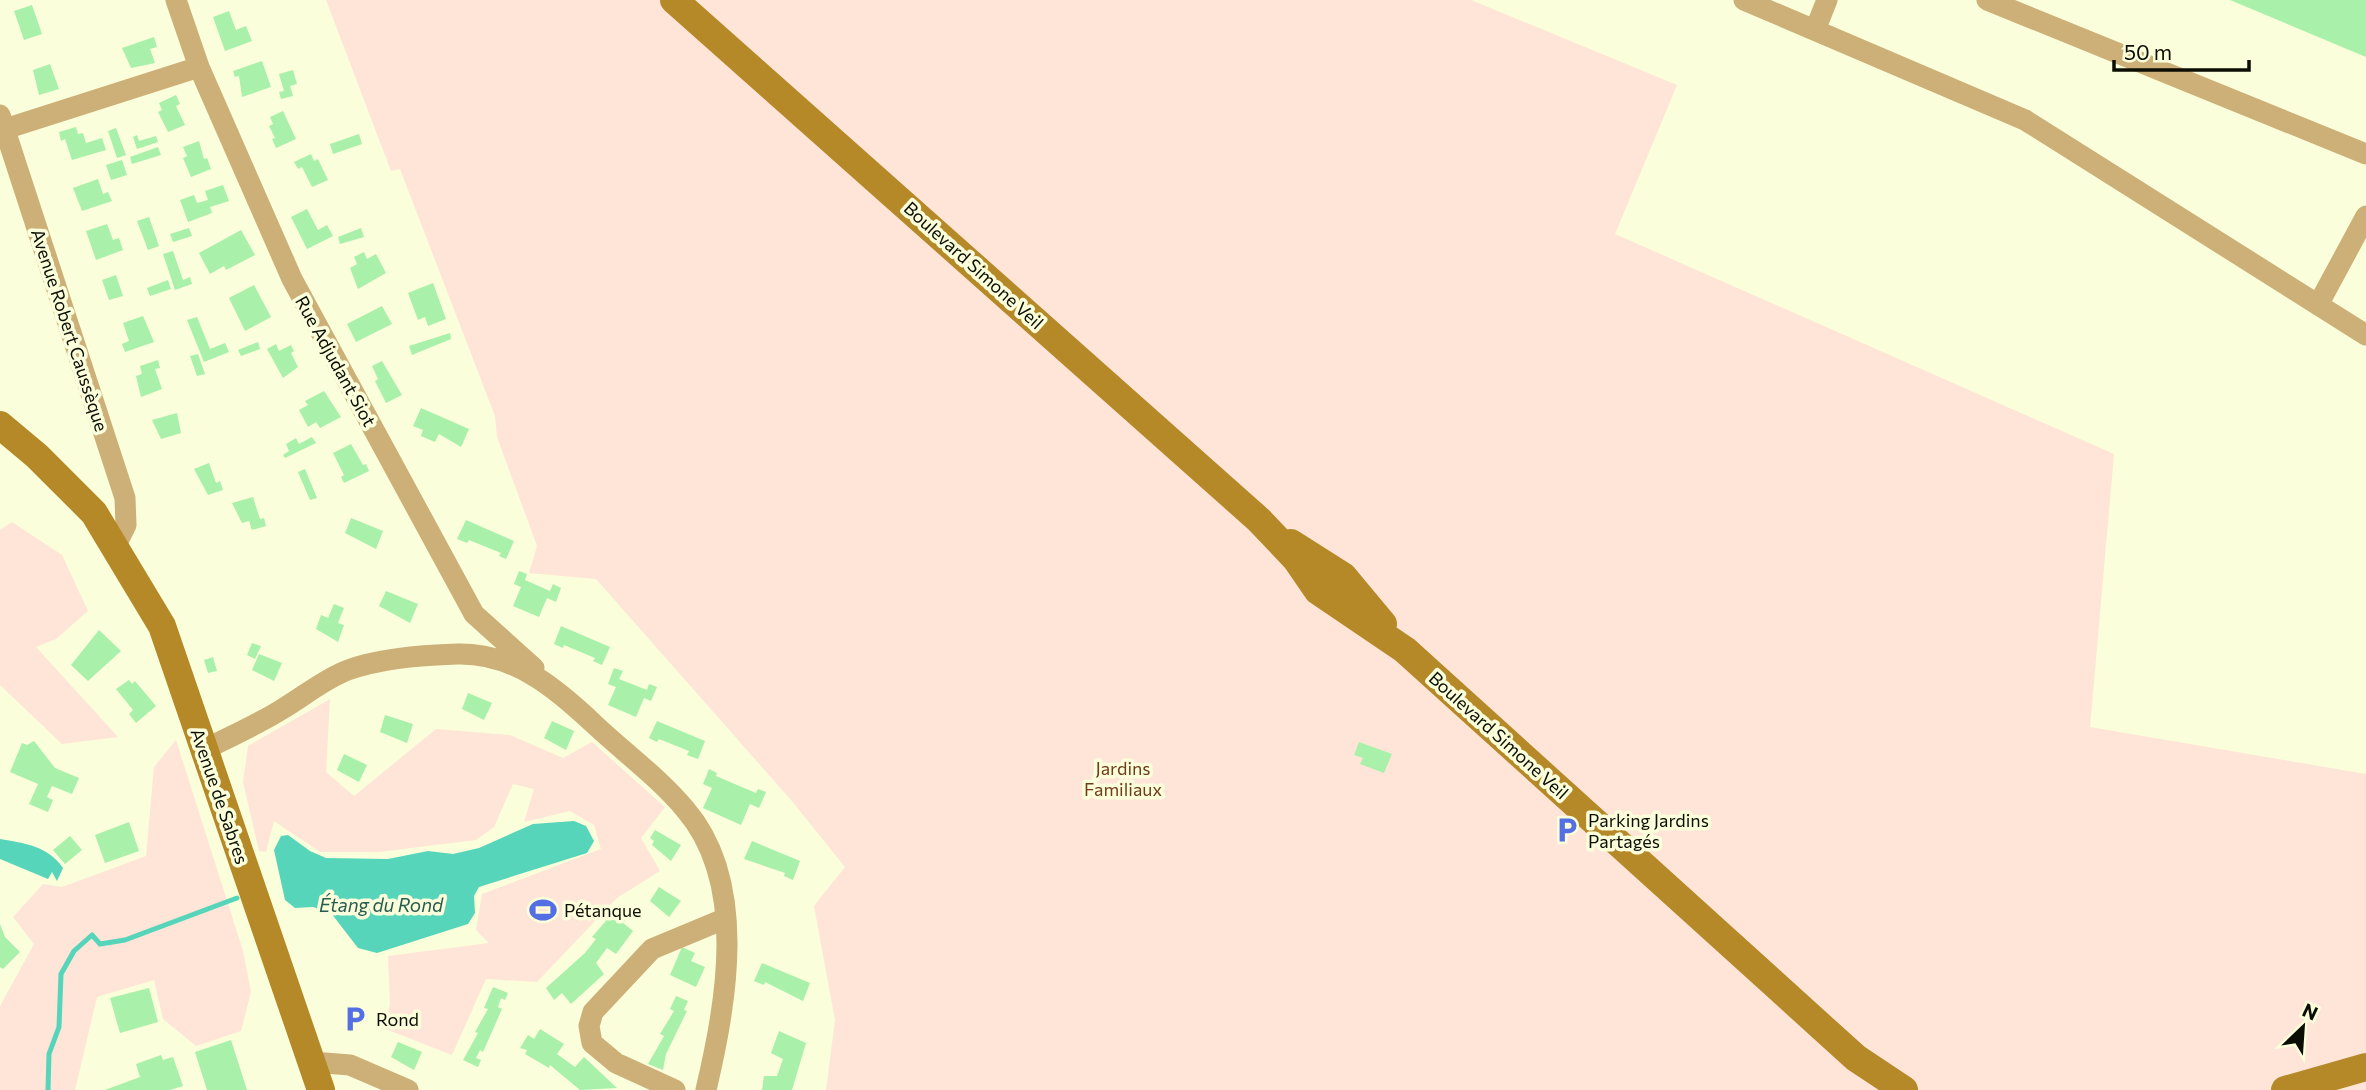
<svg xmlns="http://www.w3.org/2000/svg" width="2366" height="1090" font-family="Commissioner,sans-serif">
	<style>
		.green { fill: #fee5d7 }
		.water { fill: #57d5ba }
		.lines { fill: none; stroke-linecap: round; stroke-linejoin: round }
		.stream { stroke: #57d5ba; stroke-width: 5 }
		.building { fill: #a9f0aa }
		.street { stroke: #cdaf78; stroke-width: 21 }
		.secondary { stroke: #b68928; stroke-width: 28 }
		.labels { text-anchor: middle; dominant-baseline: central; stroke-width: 7; stroke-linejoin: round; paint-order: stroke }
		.street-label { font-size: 18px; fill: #0c0e03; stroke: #fafeda }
		.park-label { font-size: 18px; fill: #703b18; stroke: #fafeda }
		.poi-label { font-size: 18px; fill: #0c0e03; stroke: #fafeda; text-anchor: start }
		.water-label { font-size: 19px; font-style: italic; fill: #285c50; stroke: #fafeda }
	</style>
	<rect width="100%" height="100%" fill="#fafeda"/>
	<path class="green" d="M326,0H1471L1677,85L1615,234L2114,454L2090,727L2366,774V1090H826L835,1020L814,906L845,867L791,800L596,579L529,573L537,546L497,437L495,416L400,169L391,171Z
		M12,522L62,555L88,611L56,639L36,647L118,737L62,744L0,685V530Z
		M330,699L326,772L354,796L436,729L510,735L563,758L592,742L665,807L641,838L660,871L617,898L537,982L486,979L452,1055L383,1028L390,1005L388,956L489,943L476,930L482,894L601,849L594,825L570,811L524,822L534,789L513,784L494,827L476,840L379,852H320L274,821L266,852L259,851L243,782L248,746Z
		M176,740L243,951L251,992L241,1031L196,1046L163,1019L154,980L97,997L75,1090H0V1006L34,944L13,917L43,884L62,887L146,856L154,767Z"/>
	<path class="water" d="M574,821L586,826L594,841L587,853L479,887L474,896L475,913L468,924L377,953L358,948L331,913L313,907L295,908L285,900L274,850L281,836L288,835L310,851L326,858L388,859L428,851L453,854L479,848L533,824Z
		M0,839C24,843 48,846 63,868L57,881L52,872L48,879L0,859Z"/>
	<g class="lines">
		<path class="stream" d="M48,1090L49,1054L59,1027L61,974L74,951L92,935L100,944L125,940L237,898"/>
	</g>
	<path class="building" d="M2230,0H2366V57Z
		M32,5L42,34L24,40L14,11Z
		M229,11L236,30L246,26L252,41L225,51L213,17Z
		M154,37L157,47L150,49L155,63L131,68L122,48Z
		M262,61L271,87L242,97L239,76L235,77L233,71Z
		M50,64L59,89L39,95L33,70Z
		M293,70L297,84L290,86L293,96L281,99L279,92L284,91L279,74Z
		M176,95L180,104L176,106L185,125L168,132L158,112L162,110L159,103Z
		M283,111L296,139L276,148L272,139L275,138L269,126L273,124L270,117Z
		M76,127L78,134L83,133L86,143L102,138L106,150L72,160L65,139L61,141L59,132Z
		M116,128L126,155L117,158L108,131Z
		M359,134L362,144L333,154L330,144Z
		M137,135L139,141L156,136L158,142L137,149L133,137Z
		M199,141L204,159L207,158L211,169L191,177L183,158L187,156L183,147Z
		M158,147L161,155L132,164L130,157Z
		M311,154L314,161L318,159L328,180L312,187L302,167L298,169L294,162Z
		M122,160L127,175L111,180L106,165Z
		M98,179L103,194L108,192L112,201L82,211L73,188Z
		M223,185L229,201L210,207L212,213L188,222L180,200L194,195L197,203L208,200L205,191Z
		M307,209L318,230L327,225L333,236L307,249L291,217Z
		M149,217L159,246L148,250L137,221Z
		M107,224L113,240L119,238L123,250L96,260L86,231Z
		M189,228L192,236L173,242L170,234Z
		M361,228L364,237L340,244L338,237Z
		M241,230L255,255L226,270L224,266L210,274L199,253Z
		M173,251L183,280L190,277L192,284L175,290L163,254Z
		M364,252L367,259L376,254L386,273L358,289L350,268L357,264L354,257Z
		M116,275L123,296L109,300L102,280Z
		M168,280L171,289L150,296L147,288Z
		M433,283L446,319L428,326L425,317L418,320L408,293Z
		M254,285L271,317L245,331L229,298Z
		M382,306L392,324L356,342L347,324Z
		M143,316L154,342L125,352L122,344L129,341L123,323Z
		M197,317L210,349L225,343L229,352L204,362L187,320Z
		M450,333L451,339L412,355L409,346Z
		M258,342L260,349L241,356L238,350Z
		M276,344L279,351L291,345L294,351L291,353L298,367L283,378L267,349Z
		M198,354L205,374L197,376L190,356Z
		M158,360L160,368L155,369L162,389L141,397L136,376L142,374L140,366Z
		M382,361L402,395L386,403L375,381L378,379L372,366Z
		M324,391L341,417L320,428L316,422L308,427L299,410L308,405L305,401Z
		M421,408L469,429L461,447L439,434L435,442L421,436L423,430L413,426Z
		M177,413L181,433L161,439L152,420Z
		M312,437L316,443L285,458L283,455L289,451L286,444L296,438L299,444Z
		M351,444L363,465L366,464L369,471L344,483L341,477L344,475L333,453Z
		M209,463L216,483L220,481L223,490L208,495L194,469Z
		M305,469L317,498L310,500L298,472Z
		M253,497L260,519L264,518L266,526L252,530L249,521L242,523L232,503Z
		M351,518L383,531L376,549L345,533Z
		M466,520L514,541L506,559L499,556L501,553L469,540L467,543L457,539Z
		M519,571L527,574L525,580L550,591L553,584L561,588L556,602L547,598L539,617L513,606L521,587L514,584Z
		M386,591L418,604L410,623L379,606Z
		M334,604L344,608L338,623L344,625L338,642L316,629L321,615L328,618Z
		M561,626L610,647L602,665L593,661L595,658L564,645L563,648L554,644Z
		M99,630L121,651L88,681L71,665Z
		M252,643L261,646L255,659L247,655Z
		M259,654L282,663L274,681L252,670Z
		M213,657L217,671L208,673L204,660Z
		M614,668L623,671L619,679L647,690L649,684L657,687L651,701L644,698L636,717L608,705L616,687L608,684Z
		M129,680L132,684L135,681L156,706L136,723L129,714L133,710L116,689Z
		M468,693L492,703L484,720L462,709Z
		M385,715L413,724L407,743L380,732Z
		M552,721L574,731L566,750L544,738Z
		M657,721L705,741L698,759L687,755L689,751L659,739L657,742L649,738Z
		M34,741L55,768L79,778L72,794L52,786L47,797L53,800L48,812L29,804L38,784L10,772L22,743L27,745Z
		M1359,742L1392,754L1384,773L1360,764L1363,758L1354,755Z
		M344,754L367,765L359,782L337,770Z
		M709,769L717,773L716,776L756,793L758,789L766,792L759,808L750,804L741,825L703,808L712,788L703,784Z
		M129,822L139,851L105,863L95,835Z
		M655,830L681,845L671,861L652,845L654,841L650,838Z
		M70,836L82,850L65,864L53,850Z
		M752,841L800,861L793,880L784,876L785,873L744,859Z
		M659,887L681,901L669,917L650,901Z
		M618,907L629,915L623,923L633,931L616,954L607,948L596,963L604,974L571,1004L562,993L554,1000L546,988L585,953L596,939L592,937Z
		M0,924L5,937L20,952L3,969L0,967Z
		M682,947L695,953L691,961L705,967L696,987L670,975Z
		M762,963L810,983L803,1001L765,982L764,985L754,981Z
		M493,987L508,993L505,1000L501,998L498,1007L502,1009L483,1052L480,1050L476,1058L481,1060L478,1067L463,1060L478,1033L475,1032L488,1009L484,1008Z
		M149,988L158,1022L120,1033L110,998Z
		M676,996L688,1001L684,1010L687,1011L666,1054L663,1070L648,1064L664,1036L660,1034L674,1011L670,1009Z
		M540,1029L564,1044L557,1054L575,1067L584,1057L617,1088L580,1090L550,1065L549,1068L525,1054L527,1050L520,1048L528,1035L534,1039Z
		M779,1031L806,1043L792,1090H762L764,1076H777L783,1059L771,1053Z
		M231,1040L247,1090H207L195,1052Z
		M398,1042L422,1052L414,1070L391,1057Z
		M161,1055L163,1060L173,1057L183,1086L170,1090H105L140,1077L136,1064Z"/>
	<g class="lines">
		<path class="street" d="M176,0L199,67L292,279L474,614L534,668
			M1744,0L2025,120L2366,335
			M1987,0L2366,154
			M1815,30L1827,0
			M0,115L125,498L126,525L116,545
			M5,129L199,67
			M2318,305L2366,216
			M204,750C231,736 259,724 284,708C304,696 326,678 348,670C381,658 423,655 458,654C515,653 557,689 595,725C625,753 659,778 685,809C749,883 726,1004 706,1090
			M312,1062L350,1065L408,1090
			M675,1090L616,1063L592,1043L589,1026L593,1012L652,949L724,919"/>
		<path class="secondary" d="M674,0L1259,520L1296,559L1318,591L1405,650L1856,1058L1904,1090
			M0,425L37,456L94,513L162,626L321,1090
			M1291,543L1343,576L1383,624
			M2285,1090L2366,1067"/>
	</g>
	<defs>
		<symbol id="parking-bare" viewBox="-9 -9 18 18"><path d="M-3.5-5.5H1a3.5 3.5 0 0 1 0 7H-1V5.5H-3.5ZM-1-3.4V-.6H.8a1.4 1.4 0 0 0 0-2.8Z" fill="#546ee3" stroke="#fafeda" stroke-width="2.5" paint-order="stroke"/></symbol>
		<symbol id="stadium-bare" viewBox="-9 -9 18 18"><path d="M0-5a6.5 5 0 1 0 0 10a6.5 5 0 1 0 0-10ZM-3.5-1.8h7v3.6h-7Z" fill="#546ee3" stroke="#fafeda" stroke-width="2.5" paint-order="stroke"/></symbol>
	</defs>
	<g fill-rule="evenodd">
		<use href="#parking-bare" x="1548" y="811" width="38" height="38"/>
		<use href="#stadium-bare" x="524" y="891" width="38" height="38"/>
		<use href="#parking-bare" x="336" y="1000" width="38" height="38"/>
	</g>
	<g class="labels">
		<g class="street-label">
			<text transform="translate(974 265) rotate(42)">Boulevard Simone Veil</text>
			<text transform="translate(70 330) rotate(72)">Avenue Robert Caussèque</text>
			<text transform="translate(336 361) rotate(61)">Rue Adjudant Siot</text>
			<text transform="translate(1499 735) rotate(42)">Boulevard Simone Veil</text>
			<text transform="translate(220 796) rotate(71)">Avenue de Sabres</text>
		</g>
		<g class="park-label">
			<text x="1123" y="768">Jardins<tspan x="1123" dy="21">Familiaux</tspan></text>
		</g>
		<g class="poi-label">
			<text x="1588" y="820">Parking Jardins<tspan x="1588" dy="21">Partagés</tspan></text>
			<text x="564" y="910">Pétanque</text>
			<text x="376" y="1019">Rond</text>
		</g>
		<g class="water-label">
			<text x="381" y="904">Étang du Rond</text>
		</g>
	</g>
	<g transform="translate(2303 1027) rotate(25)" stroke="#fafeda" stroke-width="5" paint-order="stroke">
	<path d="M0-5L12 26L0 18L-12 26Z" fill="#0c0e03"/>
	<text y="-10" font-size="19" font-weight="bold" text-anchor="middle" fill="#0c0e03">N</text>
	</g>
	<path d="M2114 60v10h135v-10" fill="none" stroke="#0c0e03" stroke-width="3.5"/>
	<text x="2124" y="60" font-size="21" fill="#0c0e03" stroke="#fafeda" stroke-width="5" paint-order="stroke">50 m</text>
</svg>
